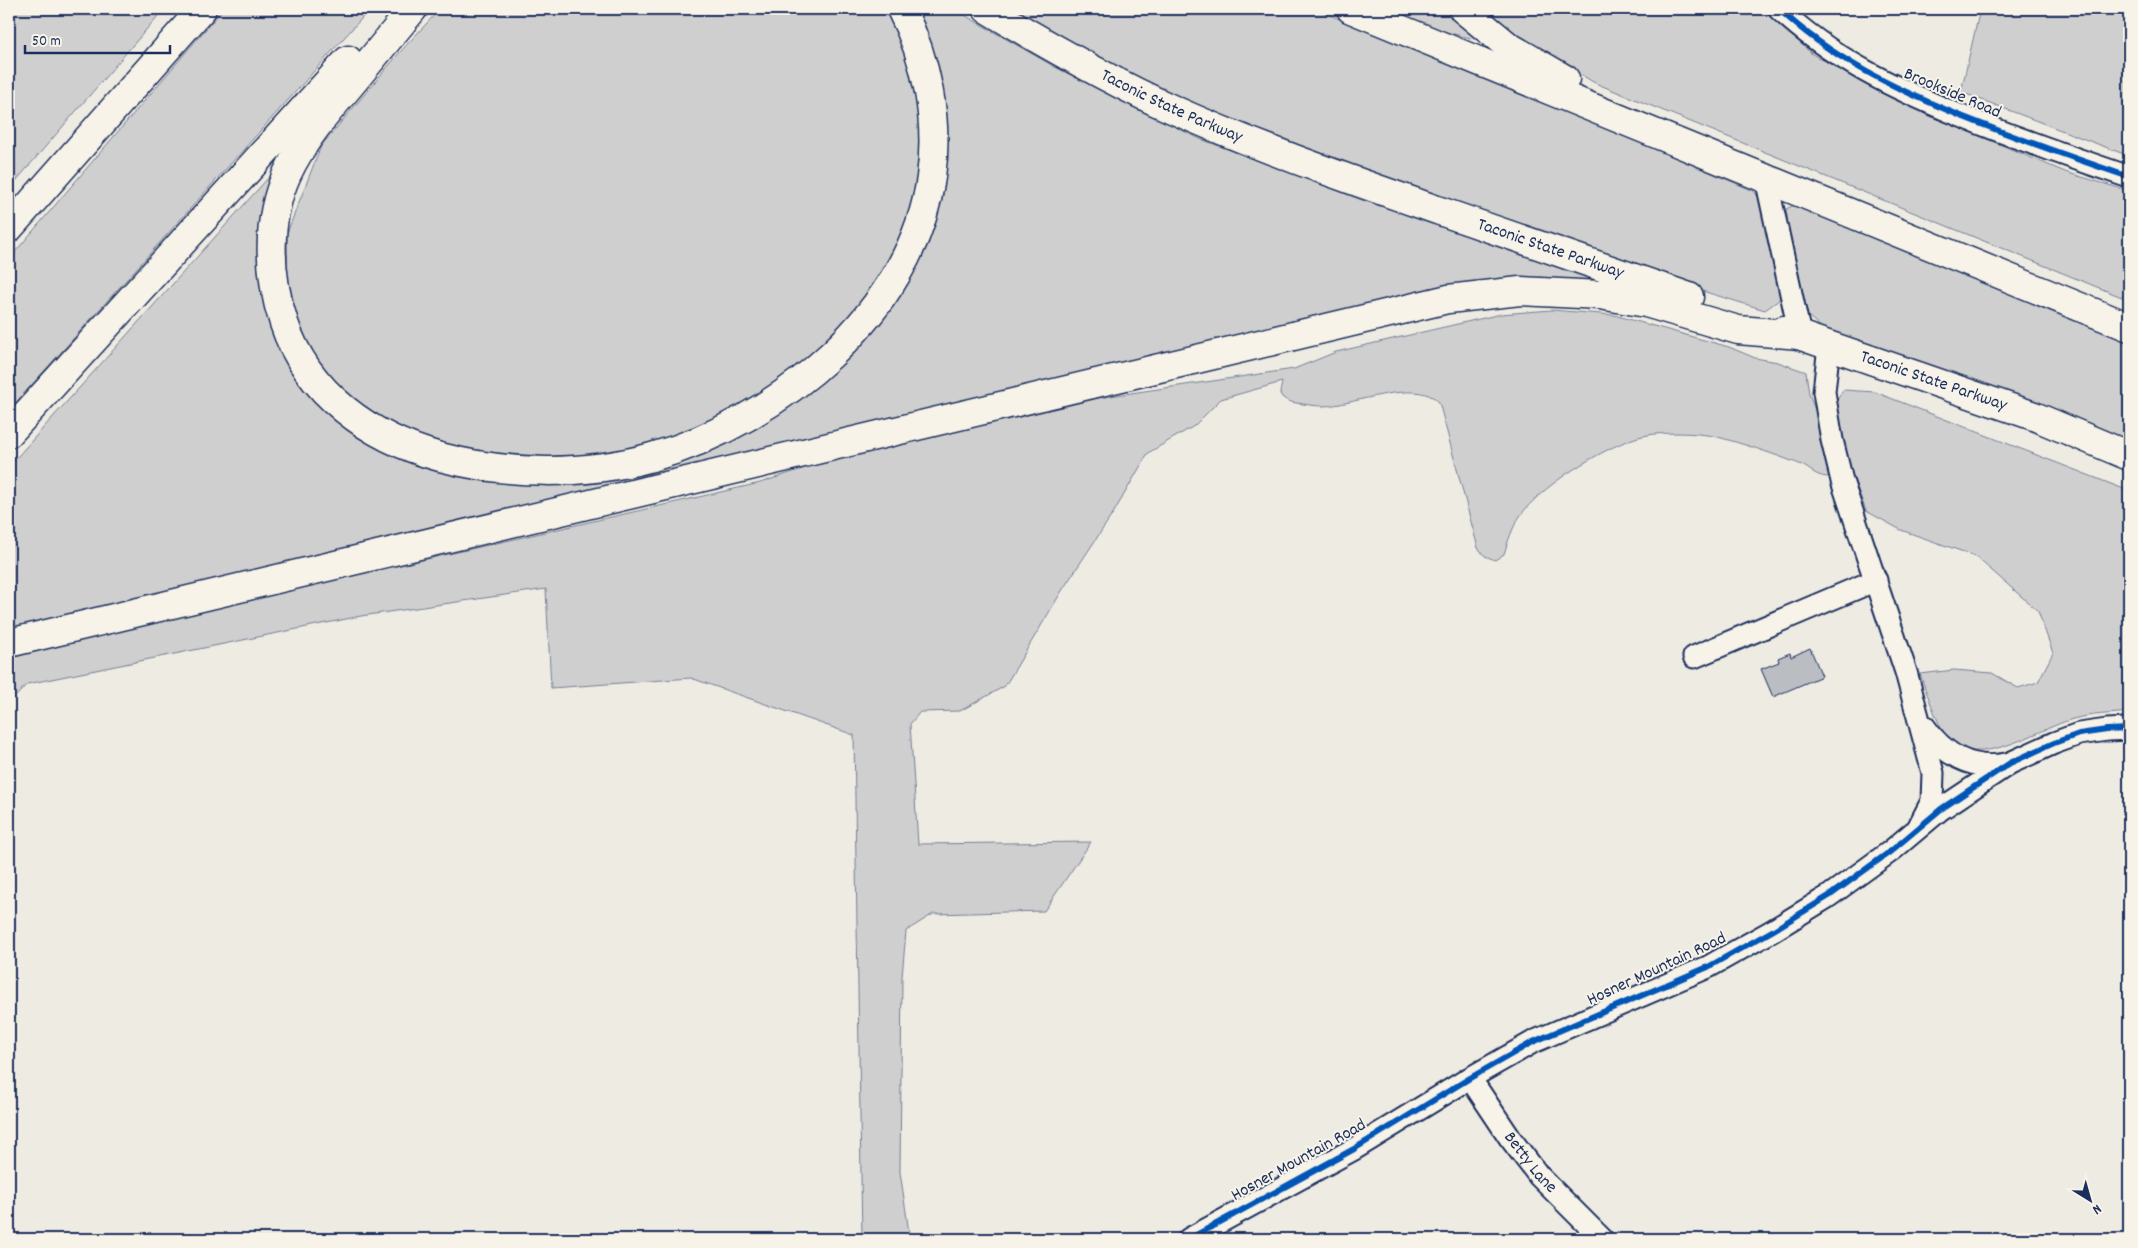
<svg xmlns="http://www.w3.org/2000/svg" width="2138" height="1248" font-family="Dekko,sans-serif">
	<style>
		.green { fill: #cfcfcf; stroke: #757f96 }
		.building { fill: #babdc2; stroke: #1b2f5e }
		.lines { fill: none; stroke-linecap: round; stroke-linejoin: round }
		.minor-casing { stroke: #1b2f5e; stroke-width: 25 }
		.highway-casing { stroke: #1b2f5e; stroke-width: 31 }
		.minor { stroke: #f7f3e8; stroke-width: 21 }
		.highway { stroke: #f7f3e8; stroke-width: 28 }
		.cycleway-casing { stroke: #f7f3e8; stroke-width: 9 }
		.cycleway { stroke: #0057b8; stroke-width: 6 }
		.labels { text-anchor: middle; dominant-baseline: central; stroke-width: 4; stroke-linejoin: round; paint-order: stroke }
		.street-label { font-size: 18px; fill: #1b2f5e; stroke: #f7f3e8 }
	</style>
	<rect width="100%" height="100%" fill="#eeebe2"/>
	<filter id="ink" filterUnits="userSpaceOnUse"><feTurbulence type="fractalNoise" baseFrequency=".02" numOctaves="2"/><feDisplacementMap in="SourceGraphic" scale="10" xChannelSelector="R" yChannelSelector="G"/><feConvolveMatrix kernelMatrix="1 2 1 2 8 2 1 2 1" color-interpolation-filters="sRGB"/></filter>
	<g filter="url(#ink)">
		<path class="green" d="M9,9H164L9,189Z
			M223,9H370L9,410V259Z
			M440,9H890L904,34L921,104L924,160L912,215L885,276L820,354L705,428L637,452L500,461L375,423L306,354L288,309L287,233L321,146L401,51Z
			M909,9H954L1055,67L1198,138L1359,199L1648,295L1505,286L9,635V466L269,177L273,181L265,288L357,435L404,459L496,478L620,474L851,347L943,162Z
			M1013,9H1315L1584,119L1754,191L1763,204L1785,286L1779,300L1765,310L1702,291L1294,146L1134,78Z
			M1382,9H1452L1482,41L1446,32Z
			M1486,9H1764L1812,54L1912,107L2065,172L2129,191V300L1595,83L1504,29Z
			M1980,9H2129V156L1961,92Z
			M1796,204L1993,283L2129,341V444L2080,420L1823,329L1806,314L1795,281L1786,209Z
			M1551,310L1614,315L1729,347L1755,358L1778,362L1806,372L1809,394L1821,426L1831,473L1827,477C1814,476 1809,467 1797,463C1771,453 1744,444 1718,437C1697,432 1655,431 1635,438C1600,450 1541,486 1520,516C1512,528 1508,541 1504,554L1495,560L1485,556L1478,548L1439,402C1416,377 1352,406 1323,406C1314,406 1304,404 1296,403C1290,402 1281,399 1280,393C1280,390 1282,385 1282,382L1221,399L1194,426L1148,453L1114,512L1063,589L1005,686L960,711L920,712L910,724L918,844L1091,842L1044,911L933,914L906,931L902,977L900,1172L910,1239H862L854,735L691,678L551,688L546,589L361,616L27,684L9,704V659L59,643L760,483L823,462L1097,398L1294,369L1336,352L1501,314Z
			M1843,390L1875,392L2129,491V712C2111,714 2090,714 2073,719C2040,728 1982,768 1951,743C1941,735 1925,688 1920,674L1954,670L1992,673L2018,688L2038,682L2053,653L2038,611L1975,556L1901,530L1866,511L1847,461L1834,405Z"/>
		<path class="building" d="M1810,648L1822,676L1773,697L1761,669L1779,662L1778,658L1790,653L1791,657Z"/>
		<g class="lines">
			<defs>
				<g id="minor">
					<path d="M1779,9C1832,59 1894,88 1961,116C2016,138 2073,158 2129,177"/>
					<path d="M1766,178L1800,335"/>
					<path d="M1829,345L1824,392L1832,440L1842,481L1906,672L1933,773L1932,801L1920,824"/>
					<path d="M1694,657L1876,580"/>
					<path d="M1924,726C1943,754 1971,771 2006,764"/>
					<path id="s1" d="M1470,1078L1510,1138L1539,1176L1602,1239"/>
					<path d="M1189,1239L1354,1149L1470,1078L1533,1042L1708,967L1772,931L1829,896L1891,851L1941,809L2010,763L2054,743L2079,734L2107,730L2129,729"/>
				</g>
				<g id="highway">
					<path d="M413,9C391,36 369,62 347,89C324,116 302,142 287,174C266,220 268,275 284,323C307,393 370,438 440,457C508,475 584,476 652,457C777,422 913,312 931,177C939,120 927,60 901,9"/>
					<path id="s2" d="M987,9C1047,45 1108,80 1172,109C1259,148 1349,179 1440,211C1523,240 1606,268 1689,297"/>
					<path d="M1351,9L2129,327"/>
					<path d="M1463,9L1508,46L1565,79"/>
					<path d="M9,228L202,9"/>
					<path id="s3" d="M1784,330L2034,416L2129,456"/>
					<path d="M9,433L348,60"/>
					<path d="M9,643L1448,299L1520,291L1600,295L1646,303L1738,330L1800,335"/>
				</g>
			</defs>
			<use href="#minor" class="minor-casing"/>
			<use href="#highway" class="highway-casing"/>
			<use href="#minor" class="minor"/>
			<use href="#highway" class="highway"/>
			<defs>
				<path id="cycleway" d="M1779,9C1832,59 1894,88 1961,116C2016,138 2073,158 2129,177
					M1189,1239L1354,1149L1470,1078L1533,1042L1708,967L1772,931L1829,896L1891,851L1941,809L2010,763L2054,743L2079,734L2107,730L2129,729"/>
			</defs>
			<use href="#cycleway" class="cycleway-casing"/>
			<use href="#cycleway" class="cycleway"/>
		</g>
	</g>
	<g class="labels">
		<g class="street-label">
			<text transform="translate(1952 94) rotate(23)">Brookside Road</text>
			<text stroke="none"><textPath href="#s2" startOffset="209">Taconic State Parkway</textPath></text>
			<text stroke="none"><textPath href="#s2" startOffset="614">Taconic State Parkway</textPath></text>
			<text stroke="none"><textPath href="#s3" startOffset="158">Taconic State Parkway</textPath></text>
			<text transform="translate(1657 970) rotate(-25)">Hosner Mountain Road</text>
			<text transform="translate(1299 1161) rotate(-29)">Hosner Mountain Road</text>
			<text stroke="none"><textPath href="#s1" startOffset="104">Betty Lane</textPath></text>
		</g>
	</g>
	<rect width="2138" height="1248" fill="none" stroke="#f7f3e8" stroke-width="30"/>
	<rect x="15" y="15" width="2108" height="1218" fill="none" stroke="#1b2f5e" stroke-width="2" filter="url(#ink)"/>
	<g transform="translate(2090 1200) rotate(143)" stroke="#f7f3e8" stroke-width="4" paint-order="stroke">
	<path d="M0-4L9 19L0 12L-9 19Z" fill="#1b2f5e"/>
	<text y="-8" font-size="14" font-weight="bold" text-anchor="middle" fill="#1b2f5e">N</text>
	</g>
	<path d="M25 45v8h145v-8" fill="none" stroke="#1b2f5e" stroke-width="2.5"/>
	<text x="32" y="45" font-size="15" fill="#1b2f5e" stroke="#f7f3e8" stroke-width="4" paint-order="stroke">50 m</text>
</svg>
